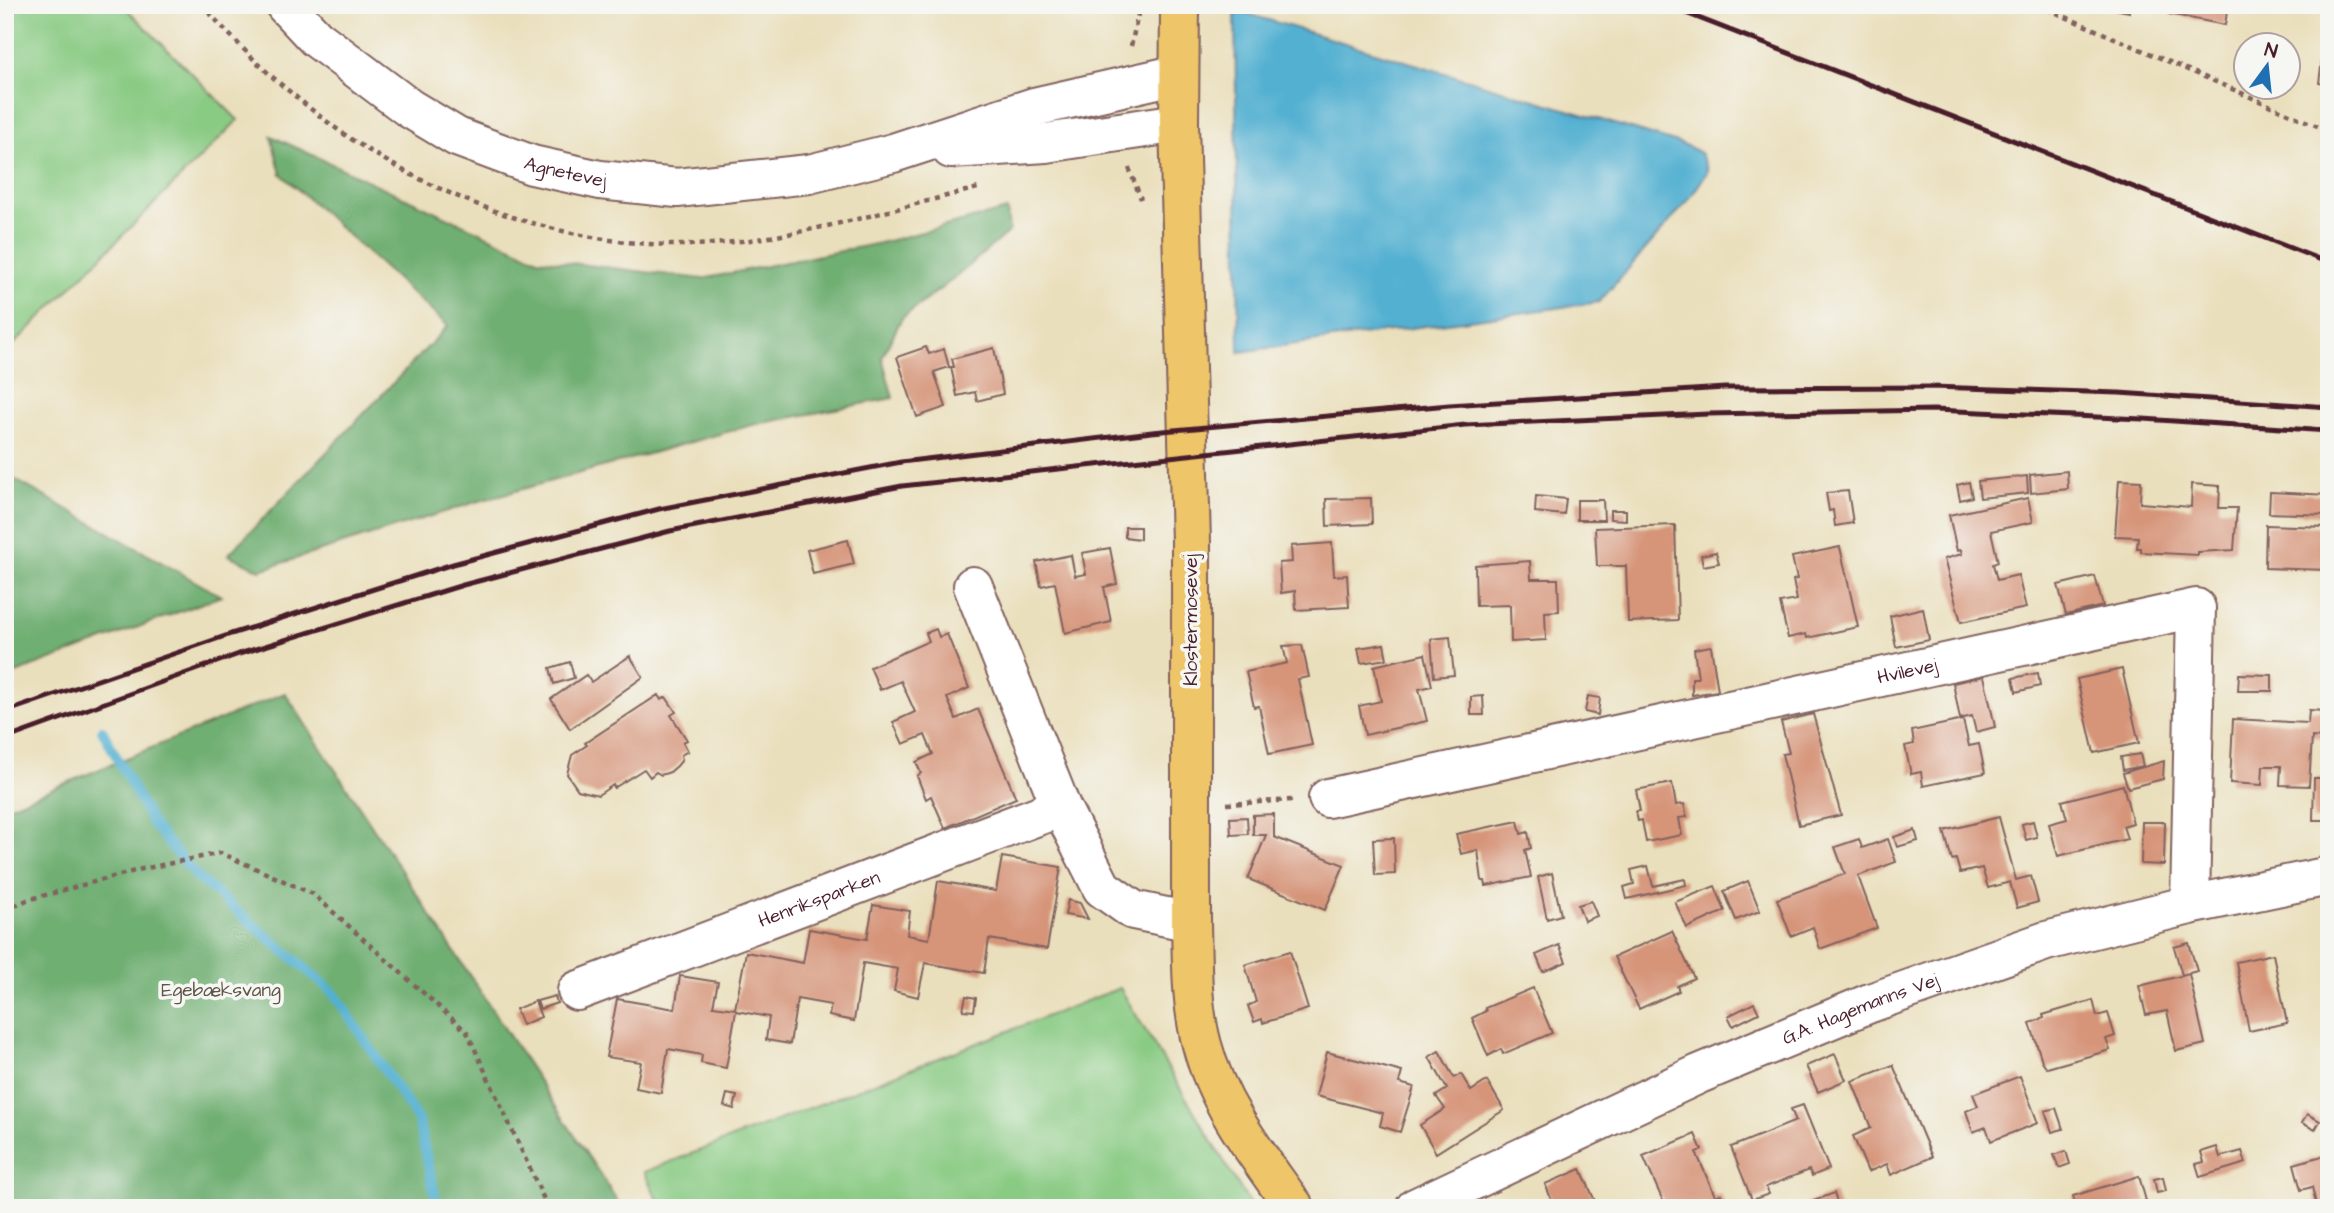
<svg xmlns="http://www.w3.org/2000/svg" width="2334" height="1213" font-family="'Architects Daughter',sans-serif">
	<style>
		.green { fill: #8acb84; stroke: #6a7558; stroke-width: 2 }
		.forest { fill: #6faf72; stroke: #5c674e; stroke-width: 2 }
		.water { fill: #52b0d1; stroke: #4e687e; stroke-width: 2 }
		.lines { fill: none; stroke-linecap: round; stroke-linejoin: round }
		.stream { stroke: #52b0d1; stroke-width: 10 }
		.building { fill: #d69479 }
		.minor-casing { stroke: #82625e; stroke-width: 42 }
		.major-casing { stroke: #82625e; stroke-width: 42 }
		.path { stroke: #82625e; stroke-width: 4.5; stroke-dasharray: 5 5; stroke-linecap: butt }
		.minor { stroke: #fff; stroke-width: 38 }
		.major { stroke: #eec569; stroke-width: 38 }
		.rail { stroke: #4a1f2b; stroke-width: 5 }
		.labels { text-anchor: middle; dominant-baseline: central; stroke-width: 7; stroke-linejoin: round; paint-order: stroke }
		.street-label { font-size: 19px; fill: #4a1f2b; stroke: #f6f6f2 }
		.park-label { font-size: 19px; fill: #5d5346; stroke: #f6f6f2 }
	</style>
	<rect width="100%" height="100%" fill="#f6f6f2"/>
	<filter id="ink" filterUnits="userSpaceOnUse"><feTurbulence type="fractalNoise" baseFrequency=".0143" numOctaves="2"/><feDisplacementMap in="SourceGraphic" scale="14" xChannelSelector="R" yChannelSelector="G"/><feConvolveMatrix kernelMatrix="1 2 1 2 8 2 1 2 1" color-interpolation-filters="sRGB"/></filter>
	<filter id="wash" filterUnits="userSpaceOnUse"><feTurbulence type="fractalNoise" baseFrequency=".00686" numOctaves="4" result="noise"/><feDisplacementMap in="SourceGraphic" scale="28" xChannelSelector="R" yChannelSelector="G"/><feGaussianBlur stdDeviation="1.57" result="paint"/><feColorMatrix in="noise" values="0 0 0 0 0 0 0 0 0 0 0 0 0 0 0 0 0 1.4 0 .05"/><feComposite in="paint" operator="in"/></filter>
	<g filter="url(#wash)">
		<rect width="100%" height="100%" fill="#eadfbc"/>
		<path class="green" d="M5,5H123L238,120L5,353Z
			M1120,988L1252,1208H662L644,1172Z"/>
		<path class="forest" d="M271,136L538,259L702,279L880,243L1007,210L1009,231L956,277L902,318L882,357L893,398L752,425L476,502L260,570L228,555L448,326L281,174Z
			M5,474L221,596L5,677Z
			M285,693L622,1208H5V808Z"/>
		<path class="water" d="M1235,10L1688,146L1701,154L1708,171L1688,201L1599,302L1239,352Z"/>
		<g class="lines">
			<path class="stream" d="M5,658L7,659
				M102,730L153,825L197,877L333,992L418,1120L438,1208"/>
		</g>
		<g id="blocks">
			<path class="building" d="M2096,5H2129V12Z
				M2170,5H2228L2225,25L2169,14Z
				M2327,21H2329V85L2319,83Z
				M926,347L929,354L944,349L949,367L934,372L946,407L917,417L897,357Z
				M994,348L1003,394L977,401L975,392L957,396L951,367H954L952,359Z
				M2067,471L2068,489L2031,493L2030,475Z
				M2027,476L2028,493L1980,498L1978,481Z
				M2119,480L2141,481L2140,503L2191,507L2192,484L2220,486L2219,508H2237L2234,550L2198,552V555L2141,552V548H2137L2138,537L2115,536Z
				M1969,482L1972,497L1960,500L1957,485Z
				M1848,491L1853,523L1835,526L1833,510L1829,511L1826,493Z
				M2270,492L2329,495V515L2269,513Z
				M1536,496L1566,499L1564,515L1535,512Z
				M1371,498L1372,524L1327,526L1326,499Z
				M2028,498L2033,522L1991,531L1998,562L1993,564L1997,580L2018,575L2026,608L1961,622L1944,559L1962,554L1961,550L1957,551L1949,515Z
				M1577,500H1603L1604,520H1577Z
				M1610,510H1626V520L1610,519Z
				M1675,525L1678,620L1628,622L1626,566H1597L1595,528Z
				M2266,525L2329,527V570L2265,568Z
				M1125,527H1140V539L1125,537Z
				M848,540L854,564L813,574L807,550Z
				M1332,543L1334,576L1347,575L1349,607L1296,610L1295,591L1281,593L1279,563L1292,562L1291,546Z
				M1840,547L1858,627L1807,638L1806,634L1788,638L1780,603L1797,600L1793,580L1797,579L1792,557Z
				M1110,548L1117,584L1104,587L1111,622L1065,633L1055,583L1041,586L1036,562L1071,555L1075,576L1086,574L1082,553Z
				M1716,552L1719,563L1703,566L1701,555Z
				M1530,561L1531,579H1558L1559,611L1545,612L1546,640L1511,642L1510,605L1476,606L1475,565Z
				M2095,576L2103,606L2066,615L2058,585Z
				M1923,608L1929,640L1896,647L1890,616Z
				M936,629L939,637L947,634L969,688L947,698L956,719L978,709L1016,798L945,828L931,796L926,799L917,776L921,773L916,762L933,754L925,735L903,744L893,722L915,712L901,681L880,690L870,667L929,641L926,633Z
				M1450,637L1454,675L1434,677L1431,639Z
				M1384,644L1387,659L1361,663L1358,648Z
				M1302,645L1309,677L1298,679L1312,745L1269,754L1259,706L1254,707L1246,672L1287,663L1283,646Z
				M1711,646L1718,691L1692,695V678H1698L1694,649Z
				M1425,654L1432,686L1419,689L1427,721L1365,735L1359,706L1381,701L1374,666Z
				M630,656L643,677L570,729L551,699L586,675L591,682Z
				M570,662L574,678L554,684L550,668Z
				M2122,669L2139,743L2094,753L2077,679Z
				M2038,673L2040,686L2016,692L2013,678Z
				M2239,674L2272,675V691H2238Z
				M1984,676L1995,727L1976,732L1972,716L1960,719L1953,683Z
				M658,695L661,700L666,697L676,712L671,715L687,740L683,742L688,751L681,755L682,760L677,766L670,772L661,775L656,772L650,777L644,769L614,788L613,785L598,795L578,790L567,774L572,755L587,745L585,743Z
				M1483,696L1484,715H1471V697Z
				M1588,696L1600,698L1598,715L1585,712Z
				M2309,710L2325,711L2324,738L2312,737L2309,786L2280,785L2281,766H2263L2262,785L2230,783L2233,719L2308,723Z
				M1813,714L1841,815L1799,825L1782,754L1789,753L1781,722Z
				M1963,720L1969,746L1979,744L1985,773L1923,786L1921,772L1911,774L1905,746L1914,744L1912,731Z
				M2140,754L2143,766L2123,770L2121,757Z
				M2164,761L2163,779L2128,788L2123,773Z
				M2314,778H2329V820H2313Z
				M1672,783L1676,805L1684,804L1687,817L1679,818L1682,835L1646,842L1642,820L1638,821L1636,811H1640L1636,790Z
				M2123,785L2133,823L2123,826L2127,839L2058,856L2049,824L2067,819L2062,801Z
				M1274,814V837L1344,865L1325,910L1248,879L1266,835H1253V815Z
				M1247,817L1248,834L1231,835L1230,818Z
				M1999,817L2016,880L2031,876L2038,902L2017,908L2010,882L1988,888L1982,868L1960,873L1956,859L1952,860L1944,831Z
				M1518,821L1521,834L1528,832L1531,848L1525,850L1531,877L1486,886L1485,881H1482L1478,850L1461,854L1456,834Z
				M2033,821L2037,837L2026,840L2022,824Z
				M2142,822H2165L2164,865L2141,864Z
				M1915,830L1918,841L1897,847L1894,837Z
				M1394,838L1395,874L1375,875L1373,839Z
				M1859,839L1862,848L1888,839L1896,862L1858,876L1877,928L1820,949L1813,927L1791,936L1777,899L1845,874L1835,847Z
				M1002,857L1061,867L1047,949L989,939L984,973L925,963L918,997L894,991L898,969L863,963L854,1021L829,1016L831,1005L797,999L790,1044L766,1040L769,1017L736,1011L726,1068L701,1063L702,1055L668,1049L661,1093L636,1088L641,1062L606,1057L617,999L675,1009L680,976L718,982L713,1006L735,1009L746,952L803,963L809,929L867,939L873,905L910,911L907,935L929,939L938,881L996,891Z
				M1648,866L1653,886L1685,879L1686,885L1627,899L1624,887L1634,884L1631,870Z
				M1552,873L1561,915L1547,919L1538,877Z
				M1748,881L1760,911L1736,920L1724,891Z
				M1715,886L1725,911L1687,928L1675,902Z
				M1068,900L1080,903L1088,919L1065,915Z
				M1591,901L1597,916L1584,921L1578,905Z
				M1672,931L1694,978L1677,986L1679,991L1639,1009L1614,957Z
				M2189,943L2197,971L2182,975L2174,947Z
				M1559,945L1566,962L1543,972L1536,955Z
				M1290,951L1308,1009L1263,1023L1262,1019L1254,1022L1248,1006L1256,1002L1245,965Z
				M2273,954L2287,1023L2249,1031L2236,962Z
				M2189,974L2205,1044L2176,1051L2167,1011L2146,1015L2139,986Z
				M1533,988L1552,1033L1503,1054L1501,1049L1488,1056L1472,1018L1486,1011L1485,1008Z
				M555,996L557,1003L540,1009L537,1001Z
				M966,996L976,998L974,1011L963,1010Z
				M2093,1000L2097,1016L2108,1013L2115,1036L2106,1039L2110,1050L2047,1068L2042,1061L2030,1023L2044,1018L2043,1015Z
				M535,1001L541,1017L522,1025L516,1009Z
				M1754,1003L1759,1013L1733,1026L1728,1016Z
				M1439,1051L1454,1078L1461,1074L1471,1091L1487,1081L1504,1110L1436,1153L1420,1125L1445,1109L1436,1096L1447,1089L1429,1057Z
				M1327,1052L1402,1072L1399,1083L1414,1087L1400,1132L1380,1126L1383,1113L1316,1096Z
				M1835,1054L1846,1080L1818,1092L1806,1066Z
				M1893,1065L1932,1157L1891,1175L1887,1164L1868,1172L1853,1136L1871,1128L1852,1081Z
				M2020,1076L2038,1123L1991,1141L1986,1127L1973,1132L1966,1111L1978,1106L1973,1094Z
				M727,1094L737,1096L734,1109L724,1106Z
				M1803,1105L1829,1169L1812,1176L1809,1170L1766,1187L1769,1194L1752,1200L1731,1147L1796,1121L1791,1109Z
				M2056,1108L2063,1129L2052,1132L2045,1111Z
				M2307,1114L2320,1121L2315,1130L2302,1123Z
				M1695,1134L1702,1150L1696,1152L1715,1196L1721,1194L1726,1208H1666L1643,1156Z
				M2217,1147L2220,1157L2242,1151L2246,1163L2200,1177L2196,1164L2204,1162L2201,1152Z
				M2066,1151L2070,1164L2059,1168L2054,1155Z
				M2329,1154V1208H2317L2312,1187L2301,1190L2294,1164Z
				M1581,1169L1595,1201L1579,1208H1555L1545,1184Z
				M2139,1176L2146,1201L2121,1208H2076L2073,1196Z
				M2163,1177L2166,1191L2157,1193L2154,1179Z
				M1834,1193L1839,1208H1808L1806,1204Z"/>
		</g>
	</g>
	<g filter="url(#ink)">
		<use href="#blocks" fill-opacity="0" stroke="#82625e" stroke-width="2"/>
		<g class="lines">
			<defs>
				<g id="minor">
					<path id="s1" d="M285,5L316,38L409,108L457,137L532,165L600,180L677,188L809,174L893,153L1034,107L1179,74"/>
					<path d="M951,149L1046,143L1179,123"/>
					<path d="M973,586L1061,807L1102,888L1133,910L1191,922"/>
					<path id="s2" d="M1328,798L2196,608L2190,905"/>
					<path id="s3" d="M577,991L1061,807"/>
					<path id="s4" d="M1415,1208L1699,1074L1870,1003L2046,941L2190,905L2329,876"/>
				</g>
				<path id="major" d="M1180,5L1179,123L1191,542V922C1192,962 1191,1005 1202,1045C1218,1106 1259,1157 1295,1208"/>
			</defs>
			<use href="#minor" class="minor-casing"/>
			<use href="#major" class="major-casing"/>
			<path class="path" d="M202,5C228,33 259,67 289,91C313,111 339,132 365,148C468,213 601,255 723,243C811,235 897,208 982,187
				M2038,5L2329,131
				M1131,46L1140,5
				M1129,168L1141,199
				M1227,804L1292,800
				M5,910L27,900L142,869L221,853L313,894L467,1032L548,1208
				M5,1197L19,1208"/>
			<use href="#minor" class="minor"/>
			<use href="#major" class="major"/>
			<path class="rail" d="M1665,5L2329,263
				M5,712L231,634L453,564L659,509L901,462L1152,432L1449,405L1725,388L1931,387L2119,393L2329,407
				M5,739L239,654L463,585L670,531L902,486L1465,425L1708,414L1934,410L2143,419L2329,431"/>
		</g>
	</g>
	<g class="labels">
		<g class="street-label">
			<text stroke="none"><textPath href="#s1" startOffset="332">Agnetevej</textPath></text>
			<text transform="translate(1191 620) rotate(-90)">Klostermosevej</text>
			<text stroke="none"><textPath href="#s2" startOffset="593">Hvilevej</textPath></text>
			<text stroke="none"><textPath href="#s3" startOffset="259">Henriksparken</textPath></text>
			<text stroke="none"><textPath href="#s4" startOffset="488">G.A. Hagemanns Vej</textPath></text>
		</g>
		<g class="park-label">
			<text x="221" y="990">Egebæksvang</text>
		</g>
	</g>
	<rect width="2334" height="1213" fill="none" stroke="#f6f6f2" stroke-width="28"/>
	<g transform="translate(2267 66) rotate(15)"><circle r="33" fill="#f6f6f2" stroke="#b1a0a2" stroke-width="2"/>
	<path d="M0-5L12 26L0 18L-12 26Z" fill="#1f6fb2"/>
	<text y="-10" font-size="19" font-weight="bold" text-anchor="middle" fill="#4a1f2b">N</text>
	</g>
</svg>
